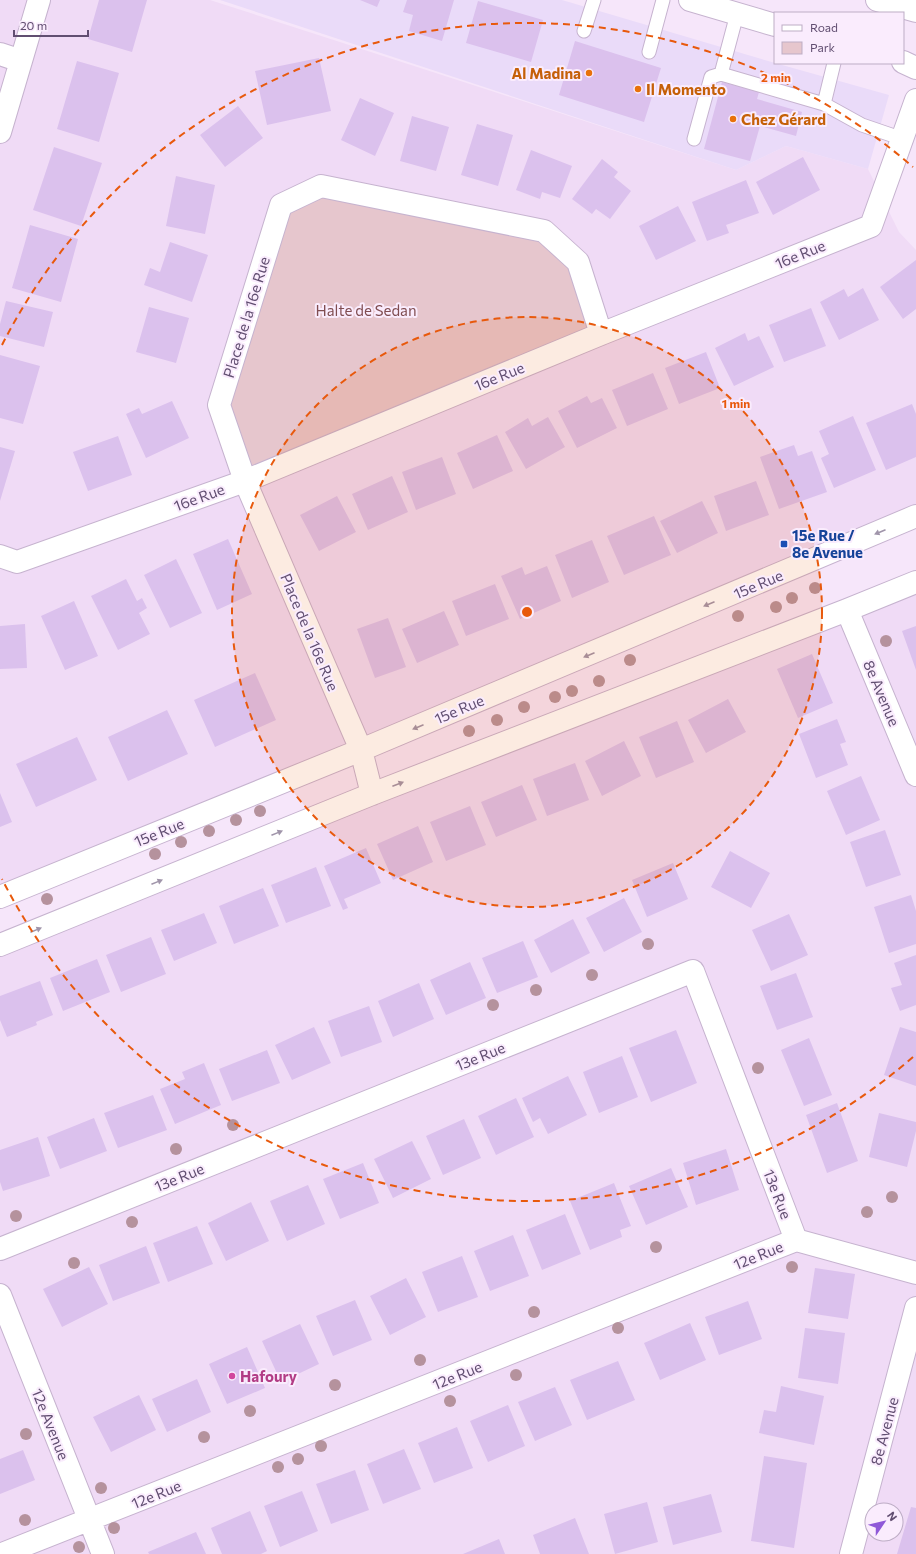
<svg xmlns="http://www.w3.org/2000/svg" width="916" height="1554" font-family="Commissioner,sans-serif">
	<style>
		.residential { fill: #f0dbf6; fill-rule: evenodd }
		.commercial { fill: #eadbf9 }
		.green { fill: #e6c6cd }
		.building { fill: #dbc1ed }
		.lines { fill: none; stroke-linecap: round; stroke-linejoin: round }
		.service-casing { stroke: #c6b3cf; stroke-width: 15 }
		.minor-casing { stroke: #c6b3cf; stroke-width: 24 }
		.tertiary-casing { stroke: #c6b3cf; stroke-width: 24 }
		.service { stroke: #fff; stroke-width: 13 }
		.minor { stroke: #fff; stroke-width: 22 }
		.tertiary { stroke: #fff; stroke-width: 22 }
		.tree { fill: #b5929d }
		.oneway { fill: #a095aa }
		.ring { fill: none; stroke: #e8590c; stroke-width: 2; stroke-dasharray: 7 5 }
		.food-dot { fill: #e8710a; stroke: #faecfd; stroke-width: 1.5 }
		.transit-dot { fill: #1a4fb4; stroke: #faecfd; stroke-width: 1.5 }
		.hotel-dot { fill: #d1479c; stroke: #faecfd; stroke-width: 1.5 }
		.labels { text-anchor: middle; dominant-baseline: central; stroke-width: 4; stroke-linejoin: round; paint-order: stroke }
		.food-label { font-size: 15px; font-weight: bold; fill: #c56008; stroke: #faecfd; text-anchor: start }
		.street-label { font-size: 15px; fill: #614e71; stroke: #faecfd }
		.park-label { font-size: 15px; fill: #804d51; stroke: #faecfd }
		.transit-label { font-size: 15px; font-weight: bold; fill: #164399; stroke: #faecfd; text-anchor: start }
		.hotel-label { font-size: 15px; font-weight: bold; fill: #b23c85; stroke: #faecfd; text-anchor: start }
		.centre { fill: #e8590c; stroke: #faecfd; stroke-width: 2 }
		.ring-label { font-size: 12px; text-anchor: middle; font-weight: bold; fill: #e8590c; stroke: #faecfd; stroke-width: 4; stroke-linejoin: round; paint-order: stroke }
	</style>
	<rect width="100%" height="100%" fill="#f6e6fa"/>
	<path class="residential" d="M0,0H210L736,170L786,146L868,169L899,232L916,250V516L0,897Z
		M916,582V1554H0V945ZM872,1510H896V1534H872Z"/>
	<path class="commercial" d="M220,0H562L775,63L889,95L868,169L786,146L736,170Z"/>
	<path class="green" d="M321,186L544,231L578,262L601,334L245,481L219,405L281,205Z"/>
	<path class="building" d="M99,0H147L132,52L88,39Z
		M360,0H380L377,7Z
		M407,0H454L442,41L409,31L413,15L403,12Z
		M478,1L543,20L531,62L466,43Z
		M575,41L661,68L644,122L559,95Z
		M319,58L331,111L267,125L255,71Z
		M77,61L119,73L99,142L57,129Z
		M722,82L759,92L757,99L802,112L796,136L760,126L750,161L704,149Z
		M360,98L394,113L375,156L341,140Z
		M238,106L263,138L225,167L200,135Z
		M412,116L449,127L436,171L400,161Z
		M477,124L513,135L498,186L461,175Z
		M54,147L102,163L81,226L33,210Z
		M531,150L572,166L560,198L542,192L540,199L516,190Z
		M803,157L820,190L773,215L756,182Z
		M602,159L618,172L614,177L631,191L610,219L596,209L592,214L572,199Z
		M176,176L215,185L205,234L166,226Z
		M746,180L759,213L726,225L729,233L707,241L692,202Z
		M678,206L696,241L656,260L639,226Z
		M30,225L78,239L61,302L12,288Z
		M170,242L208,255L192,302L144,285L150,268L160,272Z
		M916,260V309L903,319L880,287Z
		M863,288L879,320L839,340L820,302L844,289L848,297Z
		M6,301L53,312L44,347L0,336V324Z
		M149,307L189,318L176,363L136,352Z
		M811,308L826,346L784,362L769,325Z
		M745,333L748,341L759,336L774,367L734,386L715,348Z
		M706,352L720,388L679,404L665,368Z
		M0,355L40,366L23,424L0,418Z
		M653,373L668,409L627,426L612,390Z
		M587,396L591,403L602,398L617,428L577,448L558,411Z
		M172,401L189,438L146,458L126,414L139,408L142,414Z
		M912,404L916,414V457L886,470L866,423Z
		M853,416L876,470L834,488L821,458L829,454L819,431Z
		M548,417L565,447L526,469L505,432L528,418L532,426Z
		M497,435L513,471L473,489L457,453Z
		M118,436L132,475L88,491L73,452Z
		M794,445L798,456L812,451L827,492L779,509L760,457Z
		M0,447L15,451L0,501Z
		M442,457L456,494L416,510L402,472Z
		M392,476L408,512L368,530L352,494Z
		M756,481L769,515L726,531L714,496Z
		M337,496L356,532L319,551L300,515Z
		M702,501L718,533L677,553L660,521Z
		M654,516L671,555L624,575L607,536Z
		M228,539L252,594L217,610L193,554Z
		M592,540L609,582L572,598L555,555Z
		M176,559L202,613L170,628L144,575Z
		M547,566L561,601L520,619L501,576L522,567L525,575Z
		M126,579L137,601L142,598L147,608L139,613L150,634L118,650L91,596Z
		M495,584L509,619L466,636L452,601Z
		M74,601L98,656L65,670L41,616Z
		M444,611L459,645L417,663L402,629Z
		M388,618L406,667L375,678L357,629Z
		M25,624L27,668L0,669V626Z
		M916,626V670L902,631Z
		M812,654L833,703L798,718L777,669Z
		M255,673L276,720L215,747L194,700Z
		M728,699L746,732L706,753L688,720Z
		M167,710L188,754L128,781L108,737Z
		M837,719L846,742L840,744L848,765L816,778L799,734Z
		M677,721L694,762L656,778L639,737Z
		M77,737L97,780L36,807L16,764Z
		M624,741L641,776L602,796L585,761Z
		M575,763L589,800L547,816L533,779Z
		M861,776L880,820L846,835L827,791Z
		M522,785L537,820L496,837L481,802Z
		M0,793L12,822L0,827Z
		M470,806L486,845L446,861L430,822Z
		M418,826L433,862L393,880L377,844Z
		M885,830L901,875L866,887L850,842Z
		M366,848L381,883L344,899L348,908L343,910L324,866Z
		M730,851L770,873L751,908L711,887Z
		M673,863L688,899L647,917L632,880Z
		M316,867L331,906L286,923L271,885Z
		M263,888L279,926L234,944L219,906Z
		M911,895L916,911V944L889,953L874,907Z
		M624,898L642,932L604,952L586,918Z
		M204,913L217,943L174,961L161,930Z
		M789,914L808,955L771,971L752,930Z
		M573,919L590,953L551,973L534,940Z
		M151,937L166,974L121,992L106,955Z
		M523,941L538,977L497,993L482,958Z
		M916,955V1005L900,1011L891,988L902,985L894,963Z
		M97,959L110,992L63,1011L50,978Z
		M470,962L486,998L446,1015L430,980Z
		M796,973L813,1017L777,1030L760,986Z
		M40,981L53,1015L36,1022L37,1025L7,1037L0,1020V996Z
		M419,983L434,1019L393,1037L378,1001Z
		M369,1006L382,1042L341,1057L328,1021Z
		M314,1027L331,1063L292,1080L275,1045Z
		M900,1027L916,1032V1086L884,1075Z
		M676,1030L697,1083L651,1102L629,1048Z
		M809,1038L832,1095L804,1106L781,1050Z
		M267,1050L280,1083L232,1101L219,1069Z
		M622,1056L638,1097L599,1113L583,1072Z
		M204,1063L221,1105L175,1124L160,1089L185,1079L182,1072Z
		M568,1076L587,1115L548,1134L540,1118L533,1122L522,1098Z
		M153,1095L167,1130L118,1148L104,1113Z
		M516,1098L534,1137L496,1155L478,1116Z
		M837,1103L858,1161L827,1173L806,1115Z
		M879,1113L916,1122V1131L907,1167L869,1157Z
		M94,1118L107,1151L60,1169L47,1137Z
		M464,1119L481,1158L443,1175L426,1136Z
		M38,1137L50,1176L3,1191L0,1182V1150Z
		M412,1141L431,1179L393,1198L374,1159Z
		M726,1149L739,1190L696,1205L683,1163Z
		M363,1163L379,1203L340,1219L323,1179Z
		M671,1168L688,1207L646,1225L629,1186Z
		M614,1183L631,1226L620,1230L622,1237L590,1250L570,1201Z
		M308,1185L325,1224L287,1241L270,1201Z
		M251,1202L269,1241L226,1261L208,1223Z
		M565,1214L581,1254L542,1270L526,1230Z
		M197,1226L213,1264L168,1282L153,1243Z
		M513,1235L529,1276L490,1291L474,1251Z
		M146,1246L160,1283L113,1301L99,1265Z
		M462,1256L478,1297L438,1312L422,1272Z
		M89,1267L108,1304L62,1327L43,1289Z
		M815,1268L855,1274L848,1319L808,1313Z
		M406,1278L426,1317L390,1335L370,1296Z
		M355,1300L372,1340L333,1356L316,1316Z
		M748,1301L762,1339L719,1355L705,1317Z
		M690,1323L706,1360L660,1380L644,1343Z
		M300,1324L319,1364L281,1382L262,1341Z
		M805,1328L845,1333L838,1384L798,1378Z
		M247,1347L265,1388L227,1404L209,1364Z
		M618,1361L635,1400L587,1420L570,1380Z
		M197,1379L211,1412L167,1432L152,1399Z
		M781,1386L824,1396L814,1445L759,1433L764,1410L776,1412Z
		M555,1387L572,1425L535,1441L518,1402Z
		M139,1395L156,1430L111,1452L93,1417Z
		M508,1405L525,1446L488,1462L470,1421Z
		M457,1427L473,1468L434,1483L418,1443Z
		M404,1449L421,1489L383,1504L367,1464Z
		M23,1450L35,1480L0,1494V1459Z
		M764,1456L807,1463L794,1548L751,1541Z
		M355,1470L369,1510L331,1524L316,1484Z
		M302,1491L318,1531L280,1547L264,1506Z
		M711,1494L722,1532L673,1545L663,1507Z
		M647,1502L658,1542L615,1554L604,1514Z
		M911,1507L916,1508V1554H897Z
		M250,1511L267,1551L261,1554H222L211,1528Z
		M575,1518L589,1554H540L533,1535Z
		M196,1532L206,1554H149L148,1552Z
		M499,1539L505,1554H463Z"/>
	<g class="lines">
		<defs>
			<path id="service" d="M737,14L721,74L824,104L862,125L903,139
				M584,31L594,0
				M649,52L663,0
				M824,104L834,63
				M694,139L711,77L721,74"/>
			<path id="minor" d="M0,54L21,61
				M0,132L39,0
				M0,556L17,562L245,481L601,334L871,226L916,100
				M847,610L916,775
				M372,794L361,750L245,481L219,405L281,205L321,186L544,231L578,262L601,334
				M0,897L361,750L916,516
				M0,945L372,794L847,610L916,582
				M0,1249L693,971L796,1240
				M0,1295L103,1554
				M2,1554L796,1240L916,1273
				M851,1554L916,1308"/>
			<path id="tertiary" d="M690,0L775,25
				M877,0L916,11
				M903,62L916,68"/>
		</defs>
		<use href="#service" class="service-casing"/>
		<use href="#minor" class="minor-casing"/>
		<use href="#tertiary" class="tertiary-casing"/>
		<use href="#service" class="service"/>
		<use href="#minor" class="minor"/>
		<use href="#tertiary" class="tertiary"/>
	</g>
	<g class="tree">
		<circle cx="815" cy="588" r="6"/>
		<circle cx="792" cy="598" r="6"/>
		<circle cx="776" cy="607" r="6"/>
		<circle cx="738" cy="616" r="6"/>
		<circle cx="886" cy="641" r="6"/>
		<circle cx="630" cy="660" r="6"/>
		<circle cx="599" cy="681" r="6"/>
		<circle cx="572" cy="691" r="6"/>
		<circle cx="555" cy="697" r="6"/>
		<circle cx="524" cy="707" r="6"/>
		<circle cx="497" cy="720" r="6"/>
		<circle cx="469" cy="731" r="6"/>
		<circle cx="260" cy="811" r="6"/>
		<circle cx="236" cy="820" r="6"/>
		<circle cx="209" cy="831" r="6"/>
		<circle cx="181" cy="842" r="6"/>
		<circle cx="155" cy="854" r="6"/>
		<circle cx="47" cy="899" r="6"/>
		<circle cx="648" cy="944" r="6"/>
		<circle cx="592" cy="975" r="6"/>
		<circle cx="536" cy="990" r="6"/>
		<circle cx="493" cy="1005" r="6"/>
		<circle cx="758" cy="1068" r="6"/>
		<circle cx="233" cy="1125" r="6"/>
		<circle cx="176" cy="1149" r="6"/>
		<circle cx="892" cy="1197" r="6"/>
		<circle cx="867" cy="1212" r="6"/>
		<circle cx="16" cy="1216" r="6"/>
		<circle cx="132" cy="1222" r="6"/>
		<circle cx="656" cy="1247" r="6"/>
		<circle cx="74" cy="1263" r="6"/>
		<circle cx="792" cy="1267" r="6"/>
		<circle cx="534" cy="1312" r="6"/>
		<circle cx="618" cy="1328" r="6"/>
		<circle cx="420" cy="1360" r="6"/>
		<circle cx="516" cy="1375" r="6"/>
		<circle cx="335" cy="1385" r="6"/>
		<circle cx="450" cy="1401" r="6"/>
		<circle cx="250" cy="1411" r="6"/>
		<circle cx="26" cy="1434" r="6"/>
		<circle cx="204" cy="1437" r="6"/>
		<circle cx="321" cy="1446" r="6"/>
		<circle cx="298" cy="1459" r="6"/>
		<circle cx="278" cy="1467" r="6"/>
		<circle cx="101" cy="1488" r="6"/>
		<circle cx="25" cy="1520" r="6"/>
		<circle cx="114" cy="1528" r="6"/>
		<circle cx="79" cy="1547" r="6"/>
	</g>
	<defs><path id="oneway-solid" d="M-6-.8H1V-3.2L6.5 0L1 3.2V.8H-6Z"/></defs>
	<g class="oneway">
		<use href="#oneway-solid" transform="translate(880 532) rotate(157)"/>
		<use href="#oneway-solid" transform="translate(709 604) rotate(157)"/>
		<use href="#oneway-solid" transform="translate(589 655) rotate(157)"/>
		<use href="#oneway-solid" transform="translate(418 727) rotate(157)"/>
		<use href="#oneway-solid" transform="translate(398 784) rotate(-21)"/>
		<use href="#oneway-solid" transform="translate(277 833) rotate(-22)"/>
		<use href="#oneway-solid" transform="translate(157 882) rotate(-22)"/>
		<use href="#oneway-solid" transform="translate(36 930) rotate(-22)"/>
	</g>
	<circle cx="527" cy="612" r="295" fill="#e8590c" fill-opacity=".12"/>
	<g class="ring">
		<circle cx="527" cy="612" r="295"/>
		<path d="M913 1057A589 589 0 0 1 2 879M2 345A589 589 0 0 1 913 167"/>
	</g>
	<g class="food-dot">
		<circle cx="589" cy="73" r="4"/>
		<circle cx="638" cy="89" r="4"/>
		<circle cx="733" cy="119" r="4"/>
	</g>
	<rect class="transit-dot" x="780" y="540" width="8" height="8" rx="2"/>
	<circle class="hotel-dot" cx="232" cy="1376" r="4"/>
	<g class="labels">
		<g class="food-label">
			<text x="581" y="73" text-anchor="end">Al Madina</text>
			<text x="646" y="89">Il Momento</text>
			<text x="741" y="119">Chez Gérard</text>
		</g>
		<g class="street-label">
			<text transform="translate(800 254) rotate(-22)">16e Rue</text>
			<text transform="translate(246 317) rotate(-73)">Place de la 16e Rue</text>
			<text transform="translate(499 376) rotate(-22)">16e Rue</text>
			<text transform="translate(199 497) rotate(-20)">16e Rue</text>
			<text transform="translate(758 584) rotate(-23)">15e Rue</text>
			<text transform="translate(310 632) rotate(67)">Place de la 16e Rue</text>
			<text transform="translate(882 693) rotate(67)">8e Avenue</text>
			<text transform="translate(459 709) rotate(-23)">15e Rue</text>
			<text transform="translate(159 832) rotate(-22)">15e Rue</text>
			<text transform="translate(480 1056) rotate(-22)">13e Rue</text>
			<text transform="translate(179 1177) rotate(-22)">13e Rue</text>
			<text transform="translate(778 1194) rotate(69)">13e Rue</text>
			<text transform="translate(758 1255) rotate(-22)">12e Rue</text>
			<text transform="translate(457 1375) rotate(-22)">12e Rue</text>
			<text transform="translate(51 1424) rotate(68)">12e Avenue</text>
			<text transform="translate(884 1431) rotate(-75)">8e Avenue</text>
			<text transform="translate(156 1494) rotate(-22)">12e Rue</text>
		</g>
		<g class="park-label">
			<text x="366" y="310">Halte de Sedan</text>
		</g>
		<g class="transit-label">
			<text x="792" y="535">15e Rue /<tspan x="792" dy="17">8e Avenue</tspan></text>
		</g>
		<g class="hotel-label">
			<text x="240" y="1376">Hafoury</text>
		</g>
	</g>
	<circle cx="527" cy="612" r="6" class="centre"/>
	<g class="ring-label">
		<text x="776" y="82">2 min</text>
		<text x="736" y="408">1 min</text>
	</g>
	<rect x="774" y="12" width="130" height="52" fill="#faecfd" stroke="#bdadc5"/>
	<rect x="782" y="25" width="20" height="6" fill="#ffffff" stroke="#bdadc5"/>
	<text x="810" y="32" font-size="12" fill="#614e71">Road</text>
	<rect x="782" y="42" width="20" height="12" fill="#e6c6cd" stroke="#bdadc5"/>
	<text x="810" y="52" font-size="12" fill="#614e71">Park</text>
	<g transform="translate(884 1522) rotate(55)"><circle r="19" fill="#faecfd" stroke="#bdadc5"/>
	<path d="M0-3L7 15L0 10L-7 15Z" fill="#8f58d8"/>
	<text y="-6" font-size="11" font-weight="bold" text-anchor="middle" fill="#614e71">N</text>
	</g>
	<path d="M14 30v6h74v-6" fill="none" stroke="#614e71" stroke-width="2"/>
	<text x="20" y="30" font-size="12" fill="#614e71" stroke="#faecfd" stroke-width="3" paint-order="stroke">20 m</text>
</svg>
